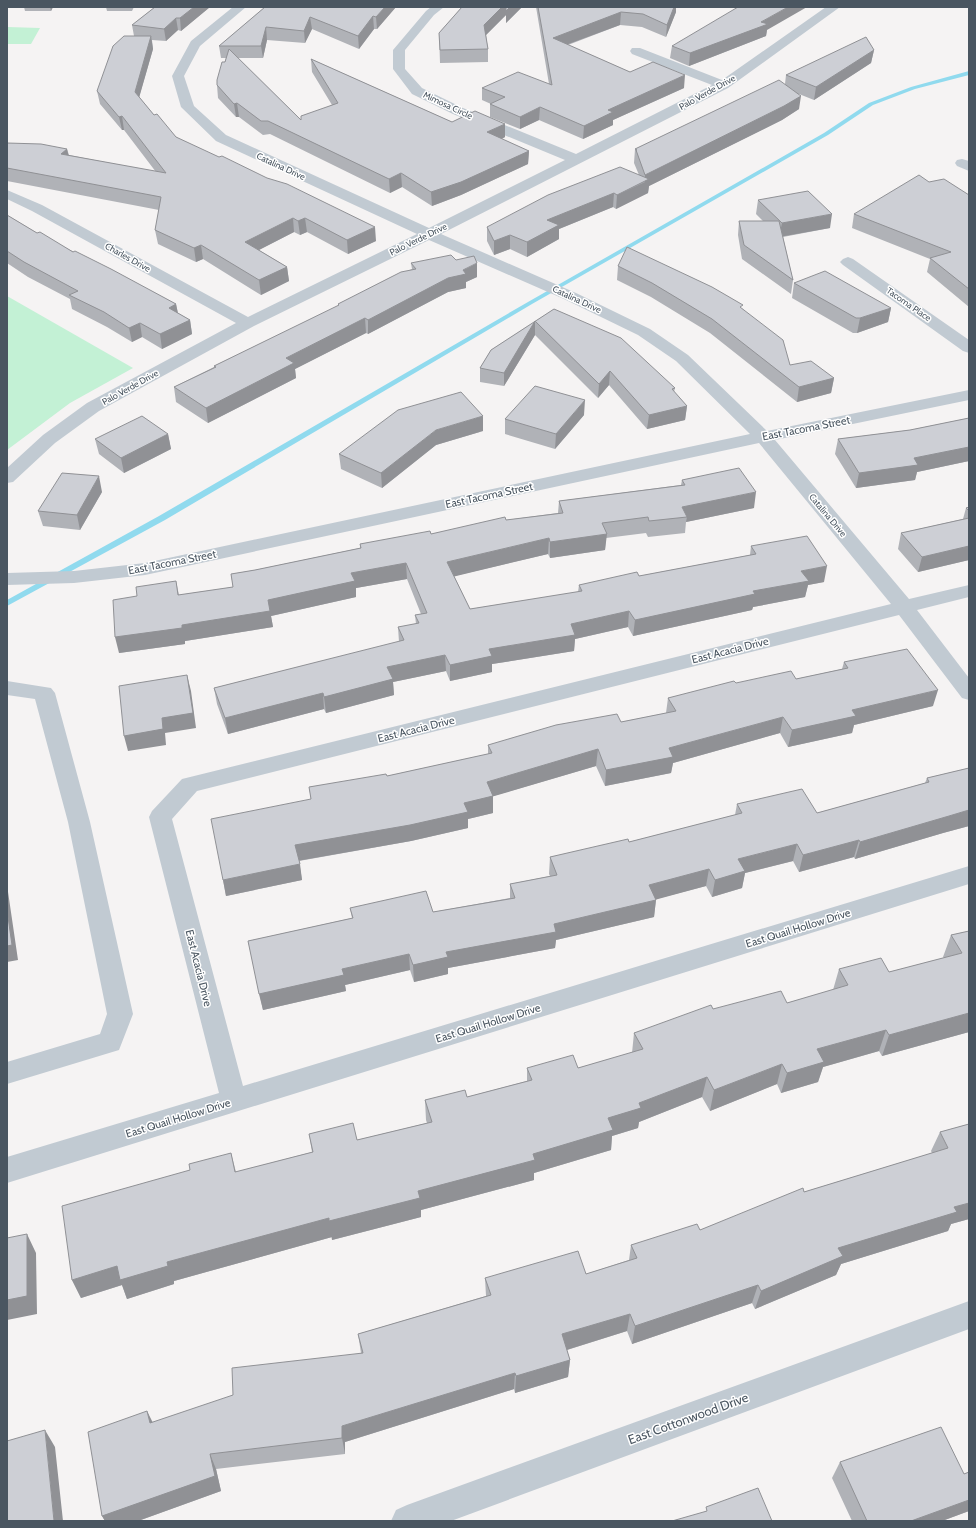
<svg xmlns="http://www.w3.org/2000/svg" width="976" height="1528" font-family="Cabin,sans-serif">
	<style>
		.green { fill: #c3f1d5 }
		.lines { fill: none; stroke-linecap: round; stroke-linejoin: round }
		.stream { fill: #90daee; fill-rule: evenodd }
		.street { fill: #c1cad2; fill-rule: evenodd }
		.wall { fill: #b0b2b7 }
		.shaded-wall { fill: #909195 }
		.building { fill: #cdcfd5; stroke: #909195 }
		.labels { text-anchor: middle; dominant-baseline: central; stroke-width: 3; stroke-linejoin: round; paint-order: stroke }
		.far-street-label { font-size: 9px; fill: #4a5661; stroke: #fff }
		.street-label { font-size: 11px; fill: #4a5661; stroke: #fff }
		.near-street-label { font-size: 13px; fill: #4a5661; stroke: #fff }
	</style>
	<rect width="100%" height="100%" fill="#f5f3f3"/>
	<path class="green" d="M8,27L40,28L31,44H7Z
		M7,296L133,368L70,403L7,450Z"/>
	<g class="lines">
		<path class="stream" d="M969,71V75L915,89L873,105L828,135L532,304L165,520L7,606V600L159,516L528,302L824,133L869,103L911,87Z"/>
		<path class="street" d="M233,7H246L200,46L184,76L194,106L226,135L429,228L565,160L453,114L412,94L393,69V50L426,11L431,7H444L434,15L405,50V69L422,88L463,108L576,154L712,85L632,54L630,51L632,48H640L722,80L826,7H840L728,88L441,234L576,293L650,329L688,355L767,431L969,390V400L775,440L909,599L969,585V597L917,610L969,678V700L962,698L899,615L197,791L172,819L243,1086L969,866V884L7,1183V1157L219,1093L149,817L152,811L182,779L891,604L759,443L145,575L74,583L7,585V573L74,571L145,563L750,434L676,361L638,335L564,299L429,240L254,326L99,411L55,443L13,482L7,483V468L43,435L87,403L236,323L32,211L7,199V190L42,205L248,317L417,234L216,141L181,107L172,76L191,41Z
			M962,159L969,161V171L957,166L955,163L957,160Z
			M848,257L853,259L969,340V353L963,351L843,265L840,262L843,259Z
			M7,681L51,688L55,693L90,822L133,1014L119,1050L7,1084V1062L100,1034L107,1014L68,822L35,699L7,695Z
			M969,1301V1329L451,1521H391L396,1510L407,1505Z"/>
	</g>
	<path class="wall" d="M24,7H53L51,11H25Z
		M106,7H134L132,11H107Z
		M155,7H210L181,31L178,30L166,41L152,40L153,49L139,97L154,115L176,137L376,241L348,254L307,232L300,235L294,232L259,250L287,267L289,281L261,295L203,259L196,262L158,244L155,230L159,210L7,181V143L67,149L69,155L156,172L124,130H122L100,104L97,91L134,36L132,25Z
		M265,7H396L377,29H374L359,49L312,29L305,43L267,40L263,58H238L301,120L332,105L312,72L311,59L452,122L505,137L502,139L529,151L528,164L461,195L432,206L402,187L390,193L270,134L263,135L239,117H236L218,98L217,85L226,58H221L219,46Z
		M462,7H522L506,23V15L486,35L488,49V62L440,63L439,33Z
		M536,7H676V12L666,37L642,27L620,25L568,45L630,72L684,88L613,120V125L583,139L539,120L520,129L490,117V104H491L482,100V88L549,84Z
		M767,30L766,36L689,66L670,58L672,46Z
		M874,50L871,63L814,100L799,94V109L782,120L649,186L648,193L616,209L613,207L559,229V239L527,257L510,249L494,255L487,241V227L639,175L634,163L635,149L785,84L786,75Z
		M929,182L969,195V307L927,272L930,259L852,228L854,214Z
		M758,200L830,228L783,237L793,280L791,294L742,259L738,235L739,221H763L756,214Z
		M7,215L37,233L176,304L178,313L190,320L192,334L162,349L142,337L132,342L107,327L72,309L70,299L28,277L7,263Z
		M456,260L477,277L466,282V288L448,292L368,334L366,333L295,369L296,378L208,423L176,402L174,387L214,367V366L338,306V304L412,269L411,263Z
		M618,266L743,309L790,365L834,378L831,393L797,402L710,333L651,297L617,280Z
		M794,283L891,308L888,322L857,333H853L792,298Z
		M554,309L675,388L674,392L687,406L685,420L647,429L609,385L598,398L535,335L504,386L480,382V368L491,350Z
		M584,415L555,449L505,434V419Z
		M969,418V461L917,472L915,480L856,488L835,454L838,439L910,430Z
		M483,431L436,445L382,488L341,469L339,454Z
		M168,434L171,449L124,473L99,454L95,439Z
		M682,480L754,508L686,522L685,533L648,537L646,533L606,538L605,550L550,558L548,554L454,576L470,609L578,592L579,585L639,576L750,555L751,546L824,582L808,585L805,597L753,607L752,610L633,636L628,627L575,639L574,651L492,664V672L450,681L446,671L393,682L394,695L326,713L324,709L228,734L217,704L214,688L399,642L398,627L416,624L415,615L421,614L407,579L356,588V597L271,616L273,627L185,641V644L119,653L137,596L176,581L179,595L233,587L231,574L255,570L360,548V544L431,534L506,520L558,513L559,501L681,485Z
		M102,492L80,530L43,526L38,511Z
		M969,507V560L918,572L898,549L901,533L963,519L966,508Z
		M844,662L933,706L854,725L852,733L788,747L780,733L673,763L671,773L605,786L596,766L493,796V813L468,819V828L411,841L299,861L302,880L226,896L223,880L311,799L309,787L387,776L488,754V745L621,722L666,713L668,698L736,683L796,679L842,669Z
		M969,768V826L943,833L855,859L854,857L799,872L793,861L745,873L742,888L712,897L706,886L656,899L654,917L556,940L555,948L448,968V974L414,982L410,970L345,985L346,991L263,1010L248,941L352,918L350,908L433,912L510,898V884L550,876L549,874L550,857L629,842L735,815L737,804L817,813L925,783L927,778Z
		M969,931V1032L882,1056L879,1051L823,1067L818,1082L781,1093L777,1084L710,1111L702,1097L639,1122L638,1128L612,1136L611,1150L534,1173V1180L421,1210V1217L332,1240V1237L174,1281V1284L127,1299L122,1285L81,1298L72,1280L190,1170L231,1153L236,1172L312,1152L309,1134L357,1140L427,1123L426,1120L425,1100L467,1097L527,1081V1068H578L632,1053L634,1033L713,1009L787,1003L833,990L839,969L889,972L944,958L943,957L951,935Z
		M969,1124V1219L951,1224L948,1231L841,1264L836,1275L755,1309L752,1303L632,1344L627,1331L567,1350L570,1360L568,1377L515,1393L514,1389L345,1442V1454L216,1469L221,1491L138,1521H105L102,1516L147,1411L152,1423L361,1353L358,1334L486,1296L485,1278L586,1274L629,1260L631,1245L700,1230L804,1192L932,1153L931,1151L940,1132Z
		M840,1462L964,1474L969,1472V1511L942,1521H852L832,1478Z"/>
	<path class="shaded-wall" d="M50,7H53L51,11Z
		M194,7H210L181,31L180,18Z
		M385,7H396L377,29L376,17Z
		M502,7H506V15L484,37V25Z
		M510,7H522L506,23V11Z
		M674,7H676V12L666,37L667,25Z
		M788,7H807L767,30L766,36L689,66L690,53L761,22Z
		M621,12L620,25L552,50L553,38Z
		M373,16L374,29L359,49L358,36Z
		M310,17L312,29L305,43L304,31Z
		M176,18L178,30L166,41L164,29Z
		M266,27L267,40L263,58L261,46Z
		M151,36L153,49L137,105L135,92Z
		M874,50L871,63L814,100L816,87Z
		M685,75L684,88L613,120V125L583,139L584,126L608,110Z
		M801,96L799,109L782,120L649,186L648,193L616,209L617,195L645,182V175Z
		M237,103L239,117H236L234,104Z
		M540,107L539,120L520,129V117Z
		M122,116L124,130H122L119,117Z
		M505,124V137L487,146V132Z
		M67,149L70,162L61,154Z
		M529,151L528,164L461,195L432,206L431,192Z
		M401,173L402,187L390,193L389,179Z
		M614,193L613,207L559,229V239L527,257V242L547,220Z
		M832,214L830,228L779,237L782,223Z
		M293,218L294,232L247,256L245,242Z
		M305,218L307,232L300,235L298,221Z
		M375,227L376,241L348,254L347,240Z
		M510,235V249L494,255V241Z
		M201,245L203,259L196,262L194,248Z
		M477,263V277L466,282V288L448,292L368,334V320Z
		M287,267L289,281L261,295L259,280Z
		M176,304L179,319L169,308Z
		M891,308L888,322L857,333L860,318Z
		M365,318L366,333L295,369L296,378L208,423L206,408L286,358Z
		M190,320L192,334L162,349L160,334Z
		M535,321V335L504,386V373Z
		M140,323L142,337L132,342L129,328Z
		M610,371L609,385L598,398L599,384Z
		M834,378L831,393L797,402L799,387Z
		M585,400L584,415L555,449L556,434Z
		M687,406L685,420L647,429L649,415Z
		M483,416V431L436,445L382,488L381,473L436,430Z
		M168,434L171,449L124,473L121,458Z
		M969,447V461L917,472L915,480L856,488L859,473L914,458Z
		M99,476L102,492L80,530L77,515Z
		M756,492L754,508L686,522L687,517L682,507Z
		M607,534L605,550L550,558V542Z
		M549,538L548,554L448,578L447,562Z
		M969,546V560L918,572L922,557Z
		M406,563L407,579L356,588V597L271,616L273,627L185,641V644L119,653L115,637L182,625L268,600L351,573Z
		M827,566L824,582L808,585L805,597L753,607L752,610L633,636L635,620L753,591L801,571Z
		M629,611L628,627L575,639L574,651L492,664V672L450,681V665L489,649L571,624Z
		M445,655L446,671L393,682L394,695L326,713L324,697L387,667Z
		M187,675L191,691L196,728L165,733L166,745L128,751L124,736L162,718Z
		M938,690L933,706L854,725L852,733L788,747L792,730L852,710Z
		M323,693L324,709L228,734L225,718Z
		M783,717L780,733L673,763L671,773L605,786L606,770L669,748Z
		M598,749L596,766L491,797L493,796V813L468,819V828L411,841L297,861L295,845L464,803L487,782Z
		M969,810V826L943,833L855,859L860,842L949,816Z
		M859,840L854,857L799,872L803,855Z
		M797,844L793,861L745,873L742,888L712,897L715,880L738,859Z
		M300,864L302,880L226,896L223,880Z
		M709,869L706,886L647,902L649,885Z
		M7,885L18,960L7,962Z
		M656,900L654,917L556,940L555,948L448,968V974L414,982L413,965L446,952L554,924Z
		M409,954L410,970L345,985L346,991L263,1010L259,994L342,969Z
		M969,1013V1032L882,1056L889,1035Z
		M886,1030L879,1051L823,1067L818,1082L781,1093L787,1073L817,1049Z
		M782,1064L777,1084L710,1111L714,1090Z
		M707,1077L702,1097L639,1122L638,1128L612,1136L611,1150L534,1173V1180L421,1210V1217L332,1240L329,1221L418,1191L533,1154L608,1118L639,1103Z
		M969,1203V1219L951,1224L948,1231L841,1264L836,1275L755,1309L761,1291L838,1248L954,1207Z
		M329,1218L332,1237L174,1281V1284L127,1299L122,1285L81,1298L72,1280L117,1266L167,1262Z
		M27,1234L36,1253L37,1314L7,1320V1300Z
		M758,1285L752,1303L632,1344L635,1326Z
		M630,1314L627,1331L560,1352L562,1334Z
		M570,1360L568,1377L515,1393L516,1376Z
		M515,1373L514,1389L345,1442V1454L342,1438V1426Z
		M147,1411L155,1427L150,1423Z
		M45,1430L55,1447L63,1521H54Z
		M210,1454L216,1469L221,1491L138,1521H105L102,1516Z
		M969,1500V1511L942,1521H911Z"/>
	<path class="building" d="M155,7H194L180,18H176L164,29L132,25Z
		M265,7H385L376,17L373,16L358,36L310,17L304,31L266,27L261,46H219Z
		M462,7H502L484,25L488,49L440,50L439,33Z
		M506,7H510L506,11Z
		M538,7H674L667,25L643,14L621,12L553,38L630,72L653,62L685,75L608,110L613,112L584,126L540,107L520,117L490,104L505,97L482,88L518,72L552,85Z
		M738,7H788L761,22L768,24L690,53L672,46Z
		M124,36H151L135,92L154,115L157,114L176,137L219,157L222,156L267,178L287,184L375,227L347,240L305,218L298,221L293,218L245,242L287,267L259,280L201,245L194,248L155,230L161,197L7,168V143L41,144L67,149L61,154L166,173L122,116L119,117L97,91L113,46Z
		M866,37L874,50L816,87L786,75Z
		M229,49L301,120V116L338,103L311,59L452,122L475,111L505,124L487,132L529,151L461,182L431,192L401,173L389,179L268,121H261L237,103L234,104L217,85V80L222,62H225Z
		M779,80L801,96L784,106L645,175L636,150H637L635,149Z
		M620,167L649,179L617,195L614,193L547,220L559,225L527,242L510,235L494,241L487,227L548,195Z
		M919,175L929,182L944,179L969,195V289L930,258L951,252L854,214Z
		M808,191L832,214L782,223L758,200Z
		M7,215L37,233L40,232L73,252L75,251L111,269L176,304L169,308L190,320L160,334L140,323L129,328L104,312L69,295L78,291L24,262L7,251Z
		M739,221H779L793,280L744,245Z
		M627,247L712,287L743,305L740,307L783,340L790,365L811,361L834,378L799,387L712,319L652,283L618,266Z
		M451,255L456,260L474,256L477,263L463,270L466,274L448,278L368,320L365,318L286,358L294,363L206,408L174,387L216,367L214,366L339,305L338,304L401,272L416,269L411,263Z
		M825,271L891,308L860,318H856L794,283Z
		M554,309L621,338L675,388L672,389L687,406L649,415L610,371L599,384L535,321L504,373L480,368L491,350Z
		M535,386L585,400L556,434L505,419Z
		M461,392L483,416L436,430L381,473L339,454L398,410Z
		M142,416L168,434L121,458L95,439Z
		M969,418V447L914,458L918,465L859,473L838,439L910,430Z
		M739,468L756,492L682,507L687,517L649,521L648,517L602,523L607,534L550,542L549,538L447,562L470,609L582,591L579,585L637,572L639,576L756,554L751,546L807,536L827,566L801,571L809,581L753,591L755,594L635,620L629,611L571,624L575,635L489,649L492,656L450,665L445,655L387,667L393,679L324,697L323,693L225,718L214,688L404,640L398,627L419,623L415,615L427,613L406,563L351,573L355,581L268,600L270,611L182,625V628L115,637L113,600L137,596L136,587L176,581L178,595L233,587L231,574L255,570L361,548L360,544L430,531L431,534L505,517L506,520L563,513L559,501L685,485L682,480Z
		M62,473L99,476L77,515L38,511Z
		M969,507V511L966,508Z
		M969,518V546L922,557L901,533Z
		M907,649L938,690L852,710L856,716L792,730L783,717L669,748L673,757L606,770L598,749L487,782L493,796L464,803L468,812L410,825L295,845L300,864L223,880L211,819L311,799L309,787L386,774L387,776L492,753L488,745L556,725L617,714L621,722L676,711L668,698L734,681L736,683L791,671L796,679L848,668L844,662Z
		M187,675L193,713L162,718L163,729L124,736L119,686Z
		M969,768V810L949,816L860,842L859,840L803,855L797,844L738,859L745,871L715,880L709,869L649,885L656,900L554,924L556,932L446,952L448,957L413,965L409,954L342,969L344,975L259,994L248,941L353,918L350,908L426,891L433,912L515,898L510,884L557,875L550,857L628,839L629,842L742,813L737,804L802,789L817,813L929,782L927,778Z
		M7,910L12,945L7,946Z
		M969,931V1013L889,1035L886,1030L817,1049L824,1062L787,1073L782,1064L714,1090L707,1077L639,1103L641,1108L608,1118L613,1130L533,1154L535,1160L418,1191L420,1198L329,1221V1218L167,1262L168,1266L120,1280L117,1266L72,1280L62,1206L190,1170L189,1164L231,1153L235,1172L313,1152L309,1134L353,1123L357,1140L432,1122L425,1100L465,1090L467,1097L532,1080L527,1068L573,1055L578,1068L643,1049L634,1033L711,1005L713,1009L781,991L787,1003L848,985L839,969L881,958L889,972L962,953L951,935Z
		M969,1124V1203L954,1207L957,1212L838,1248L843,1256L761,1291L758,1285L635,1326L630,1314L562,1334L570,1360L516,1376L515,1373L342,1426V1438L210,1454L215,1476L102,1516L88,1432L147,1411L150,1423L233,1395L232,1368L363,1353L358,1334L491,1295L485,1278L578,1251L586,1274L637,1258L631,1245L697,1224L700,1230L803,1188L804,1192L948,1148L940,1132Z
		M27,1234V1296L7,1300V1238Z
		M941,1427L964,1474L969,1472V1500L911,1521H867L840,1462Z
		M45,1430L54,1521H7V1441Z
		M758,1488L772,1521H672L707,1511L706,1507Z"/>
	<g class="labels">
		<g class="far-street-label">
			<text transform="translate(707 92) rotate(-29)">Palo Verde Drive</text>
			<text transform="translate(448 105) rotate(25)">Mimosa Circle</text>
			<text transform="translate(281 166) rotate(25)">Catalina Drive</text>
			<text transform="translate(418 239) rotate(-26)">Palo Verde Drive</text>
			<text transform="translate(128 257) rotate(29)">Charles Drive</text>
			<text transform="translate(577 299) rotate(25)">Catalina Drive</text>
			<text transform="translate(909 304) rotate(35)">Tacoma Place</text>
			<text transform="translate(130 387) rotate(-29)">Palo Verde Drive</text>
			<text transform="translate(828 515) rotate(50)">Catalina Drive</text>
		</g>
		<g class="street-label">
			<text transform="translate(806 428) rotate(-11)">East Tacoma Street</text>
			<text transform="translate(489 495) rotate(-12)">East Tacoma Street</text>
			<text transform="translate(172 562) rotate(-11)">East Tacoma Street</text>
			<text transform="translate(730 650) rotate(-14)">East Acacia Drive</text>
			<text transform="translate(416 729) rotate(-14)">East Acacia Drive</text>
			<text transform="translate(798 928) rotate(-17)">East Quail Hollow Drive</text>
			<text transform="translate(199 968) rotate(76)">East Acacia Drive</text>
			<text transform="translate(488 1023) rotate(-17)">East Quail Hollow Drive</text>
			<text transform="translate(178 1118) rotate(-17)">East Quail Hollow Drive</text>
		</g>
		<g class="near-street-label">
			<text transform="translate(688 1418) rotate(-20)">East Cottonwood Drive</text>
		</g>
	</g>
	<rect width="976" height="1528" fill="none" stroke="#4a5661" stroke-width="16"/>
</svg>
